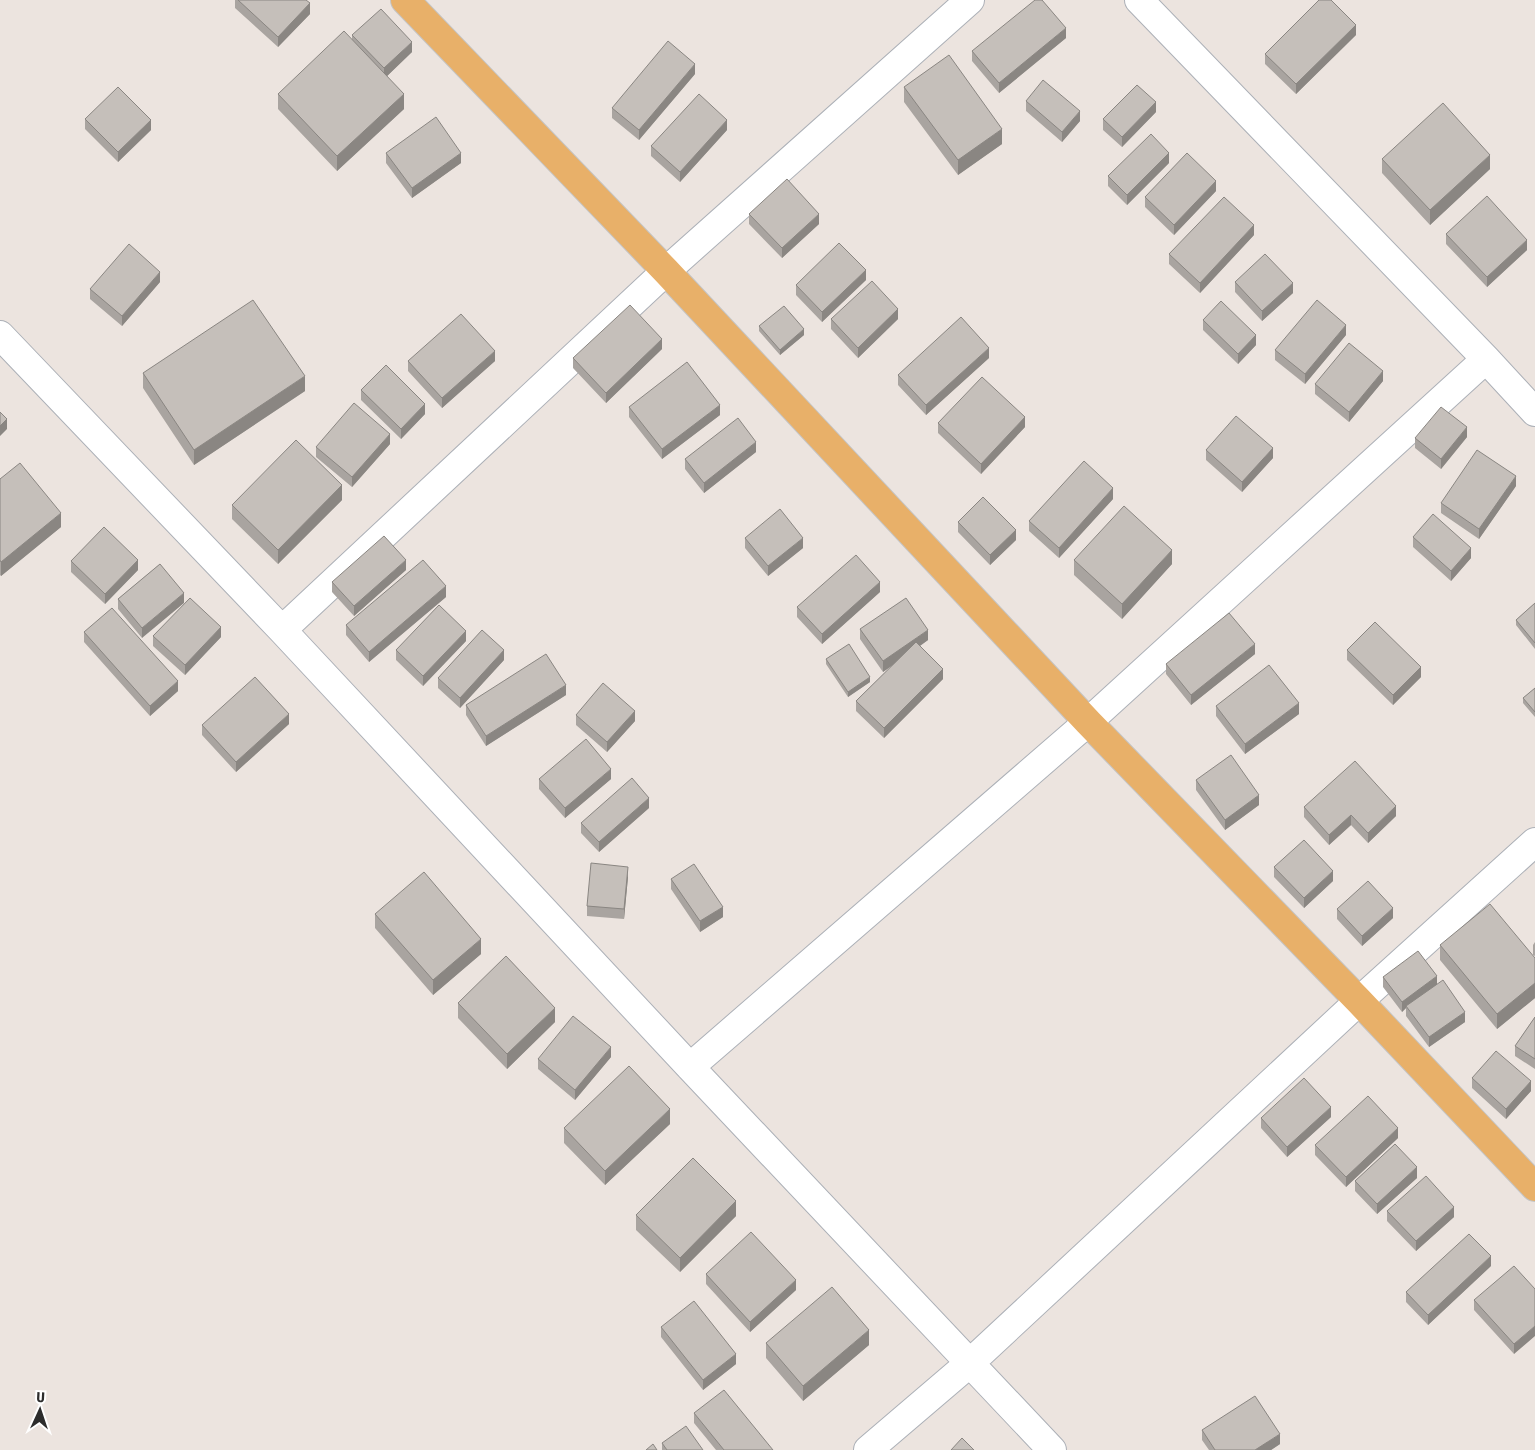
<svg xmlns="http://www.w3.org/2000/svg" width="1535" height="1450" font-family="'Fira Sans Condensed',sans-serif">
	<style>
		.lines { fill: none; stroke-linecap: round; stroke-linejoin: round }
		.minor-casing { stroke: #acb0b7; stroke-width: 30 }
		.major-casing { stroke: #c4c4c4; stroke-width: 30 }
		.minor { stroke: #fff; stroke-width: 28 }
		.major { stroke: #e8b069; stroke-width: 28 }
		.wall { fill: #a9a4a0 }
		.shaded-wall { fill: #8a8682 }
		.building { fill: #c5bfba; stroke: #8a8682 }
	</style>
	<rect width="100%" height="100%" fill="#ece4df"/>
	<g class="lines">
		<defs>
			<path id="minor" d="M1139,0L1486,359L1535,412
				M0,335L282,630L690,1067L1052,1450
				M282,630L666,271L970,0
				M690,1067L1088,722L1486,359
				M868,1450L971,1362L1359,1001L1535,842"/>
			<path id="major" d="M405,0L666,271L1088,722L1359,1001L1535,1187"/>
		</defs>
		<use href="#minor" class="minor-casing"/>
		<use href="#major" class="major-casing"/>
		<use href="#minor" class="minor"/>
		<use href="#major" class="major"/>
	</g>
	<path class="wall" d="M235,0H306L310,14L278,47L235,8Z
		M352,35L412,52L387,76L404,109L337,171L278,109V94L352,39Z
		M1356,35L1296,94L1265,64V54Z
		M1066,38L999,93L972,61V51Z
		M695,74L639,140L612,118V108Z
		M904,87L1002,144L958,175L904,102Z
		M1026,101L1080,121L1062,142L1026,111Z
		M1156,112L1122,147L1103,130V119Z
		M85,119L151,130L118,162L85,129Z
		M727,130L680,182L651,156V146Z
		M386,153L461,163L412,198L386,163Z
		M1382,159L1490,169L1430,225L1382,173Z
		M1169,163L1127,205L1108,186V176Z
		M1216,191L1174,235L1145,207V197Z
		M749,214L819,224L782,258L749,224Z
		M1446,234L1527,250L1487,287L1446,244Z
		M1254,235L1200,293L1169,264V254Z
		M866,280L822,322L796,295V285Z
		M160,282L122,326L90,299V289Z
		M1235,282L1293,293L1262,321L1235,292Z
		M831,319H898L858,358L831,329Z
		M1203,320L1256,345L1238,364L1203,330Z
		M759,326L804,335L780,355L759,331Z
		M1346,335L1305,384L1275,360V350Z
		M662,349L606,403L573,368V358Z
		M989,358L926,415L898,385V375Z
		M408,361H495L442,408L408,371Z
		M143,373L305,391L194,465L143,388Z
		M1383,381L1349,422L1315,394V384Z
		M361,390L425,414L401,439L361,400Z
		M629,407L720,415L662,459L629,417Z
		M938,423L1025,427L981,474L938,433Z
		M1467,437L1441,469L1415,448V438Z
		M390,444L352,487L316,457V447Z
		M1206,450L1273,458L1242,492L1206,460Z
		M756,452L704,493L685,469V459Z
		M0,479L61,527L1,576L0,575Z
		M1516,486L1479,539L1441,513V503Z
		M1113,499L1059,558L1029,531V521Z
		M342,500L278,564L232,519V505Z
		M958,522L1016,540L990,565L958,532Z
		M1413,537L1471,558L1451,581L1413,547Z
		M745,538L803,548L768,576L745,548Z
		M1074,560L1172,564L1122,619L1074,575Z
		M71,561L138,570L105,604L71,572Z
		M160,564L142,638L118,609V599Z
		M406,570L354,616L332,592V582Z
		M880,592L822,644L797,617V607Z
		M446,597L369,662L346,635V625Z
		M1535,603V649L1516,625V620Z
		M860,629L928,640L920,646L943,679L884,738L856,711V701L894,664L883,672L860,639Z
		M84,632L178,691L150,716L84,642Z
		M153,636L221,637L185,675L153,646Z
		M466,641L423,686L396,660V650Z
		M1347,650L1421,677L1393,705L1347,660Z
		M1255,654L1191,705L1166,674V664Z
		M826,659L870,682L848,697L826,664Z
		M504,660L460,708L438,688V678Z
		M1535,688V717L1523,703V698Z
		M566,695L486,746L466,715V705Z
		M1216,706L1299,714L1245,754L1216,716Z
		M576,715L635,721L607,752L576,725Z
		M289,724L236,772L202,735V725Z
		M539,779H611L565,818L539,789Z
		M1196,780L1259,805L1225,830L1196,790Z
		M1304,807L1396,816L1368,843L1351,825L1329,845L1304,817Z
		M649,808L599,852L581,833V823Z
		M1274,867L1333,881L1304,908L1274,877Z
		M628,877L624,919L587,916V906Z
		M671,879L723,917L700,932L671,889Z
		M1337,909L1393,918L1362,946L1337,919Z
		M375,914L481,954L433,995L375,928Z
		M1535,942V956L1533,955V945Z
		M1440,945L1535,958V998L1497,1029L1440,960Z
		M1383,977L1437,984L1465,1022L1429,1047L1406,1016V1008L1402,1012L1383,987Z
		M458,1003L555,1022L507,1069L458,1018Z
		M1535,1017V1069L1515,1056V1046Z
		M611,1057L575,1100L538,1069V1059Z
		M1472,1078L1531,1091L1506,1119L1472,1088Z
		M1331,1117L1287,1157L1261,1128V1118Z
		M670,1124L605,1185L564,1143V1128Z
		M1398,1138L1346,1187L1315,1155V1145Z
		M1417,1178L1377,1214L1355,1191V1181Z
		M1387,1211L1454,1217L1416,1251L1387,1221Z
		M636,1215L736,1216L680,1272L636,1230Z
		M1491,1266L1428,1325L1406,1302V1292Z
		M706,1274L796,1290L750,1332L706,1284Z
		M1535,1289L1514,1354L1474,1310V1300Z
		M661,1327L736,1364L703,1390L661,1337Z
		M766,1343L869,1345L803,1401L766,1358Z
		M694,1413L773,1450H716L694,1423Z
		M1202,1430L1280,1444L1271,1450H1209L1202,1440Z
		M662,1443L703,1450H662Z"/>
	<path class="shaded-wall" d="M310,3V14L278,47V37Z
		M1356,25V35L1296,94V84Z
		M1066,28V38L999,93V83Z
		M412,42V52L384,79V68Z
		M695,64V74L639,140V130Z
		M404,94V109L337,171V156Z
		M1156,102V112L1122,147V137Z
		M1080,111V121L1062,142V132Z
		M151,120V130L118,162V152Z
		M727,120V130L680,182V172Z
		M1002,129V144L958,175V160Z
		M461,153V163L412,198V188Z
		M1169,153V163L1127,205V195Z
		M1490,155V169L1430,225V210Z
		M1216,181V191L1174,235V225Z
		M819,214V224L782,258V248Z
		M1254,225V235L1200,293V283Z
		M1527,240V250L1487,287V277Z
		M866,270V280L822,322V312Z
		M160,272V282L122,326V316Z
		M1293,283V293L1262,321V311Z
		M898,309V319L858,358V348Z
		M1346,325V335L1305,384V374Z
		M804,329V335L780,355V350Z
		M1256,335V345L1238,364V354Z
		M662,339V349L606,403V393Z
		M989,348V358L926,415V405Z
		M495,351V361L442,408V398Z
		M1383,371V381L1349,422V412Z
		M305,376V391L194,465V450Z
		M425,404V414L401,439V429Z
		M720,405V415L662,459V449Z
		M1025,417V427L981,474V464Z
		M7,419V429L0,436V426Z
		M1467,427V437L1441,469V459Z
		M390,434V444L352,487V477Z
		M756,442V452L704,493V483Z
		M1273,448V458L1242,492V482Z
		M1516,476V486L1479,539V529Z
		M342,485V500L278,564V550Z
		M1113,488V499L1059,558V548Z
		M61,513V527L1,576V562Z
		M1016,530V540L990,565V555Z
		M803,538V548L768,576V566Z
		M1471,548V558L1451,581V571Z
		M1172,550V564L1122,619V604Z
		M138,560V570L105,604V594Z
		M406,560V570L354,616V606Z
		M880,582V592L822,644V634Z
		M446,586V597L369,662V652Z
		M184,593V603L142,638V628Z
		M221,627V637L185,675V665Z
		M928,630V640L883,672V661Z
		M466,631V641L423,686V676Z
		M1255,644V654L1191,705V695Z
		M504,650V660L460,708V698Z
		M1421,667V677L1393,705V695Z
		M943,669V679L884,738V728Z
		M870,677V682L848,697V692Z
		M178,681V691L150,716V706Z
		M566,685V695L486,746V736Z
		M1299,703V714L1245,754V744Z
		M635,711V721L607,752V742Z
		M289,714V724L236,772V762Z
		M611,769V779L565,818V808Z
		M1259,795V805L1225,830V820Z
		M649,798V808L599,852V842Z
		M1396,806V816L1368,843V833Z
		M1351,815V825L1329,845V835Z
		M628,867V877L624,919V909Z
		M1333,871V881L1304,908V898Z
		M723,907V917L700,932V921Z
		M1393,908V918L1362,946V936Z
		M481,939V954L433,995V980Z
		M1437,976V986L1406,1006V1008L1402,1012V1002Z
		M1535,983V998L1497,1029V1014Z
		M555,1008V1022L507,1069V1054Z
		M1465,1012V1022L1429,1047V1037Z
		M611,1047V1057L575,1100V1090Z
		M1531,1081V1091L1506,1119V1109Z
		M1331,1107V1117L1287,1157V1147Z
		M670,1109V1124L605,1185V1171Z
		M1398,1128V1138L1346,1187V1177Z
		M1417,1167V1178L1377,1214V1204Z
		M736,1201V1216L680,1272V1258Z
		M1454,1207V1217L1416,1251V1241Z
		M1491,1256V1266L1428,1325V1315Z
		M796,1280V1290L750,1332V1322Z
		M1535,1326V1336L1514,1354V1344Z
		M869,1330V1345L803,1401V1386Z
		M736,1354V1364L703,1390V1380Z
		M1280,1434V1444L1271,1450H1255Z"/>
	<path class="building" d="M238,0H306L310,3L278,37Z
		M1035,0H1042L1066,28L999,83L972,51Z
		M1319,0H1331L1356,25L1296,84L1265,54Z
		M381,9L412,42L384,68L352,35Z
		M344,31L404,94L337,156L278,94Z
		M668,41L695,64L639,130L612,108Z
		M949,55L1002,129L958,160L904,87Z
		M1043,80L1080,111L1062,132L1026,101Z
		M1137,85L1156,102L1122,137L1103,119Z
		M118,87L151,120L118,152L85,119Z
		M699,94L727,120L680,172L651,146Z
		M1443,103L1490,155L1430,210L1382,159Z
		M436,117L461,153L412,188L386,153Z
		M1151,134L1169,153L1127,195L1108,176Z
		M1187,153L1216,181L1174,225L1145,197Z
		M787,179L819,214L782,248L749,214Z
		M1487,196L1527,240L1487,277L1446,234Z
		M1224,197L1254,225L1200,283L1169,254Z
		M839,243L866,270L822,312L796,285Z
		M129,244L160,272L122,316L90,289Z
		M1265,254L1293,283L1262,311L1235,282Z
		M872,281L898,309L858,348L831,319Z
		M253,300L305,376L194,450L143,373Z
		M1317,300L1346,325L1305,374L1275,350Z
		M1221,301L1256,335L1238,354L1203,320Z
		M630,305L662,339L606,393L573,358Z
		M784,306L804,329L780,350L759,326Z
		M461,314L495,351L442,398L408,361Z
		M961,317L989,348L926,405L898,375Z
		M1349,343L1383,371L1349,412L1315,384Z
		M687,362L720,405L662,449L629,407Z
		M386,365L425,404L401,429L361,390Z
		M982,377L1025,417L981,464L938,423Z
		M354,403L390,434L352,477L316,447Z
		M1441,407L1467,427L1441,459L1415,438Z
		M0,412L7,419L0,426Z
		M1236,416L1273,448L1242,482L1206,450Z
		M738,418L756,442L704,483L685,459Z
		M296,440L342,485L278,550L232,505Z
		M1477,450L1516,476L1479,529L1441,503Z
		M1084,461L1113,488L1059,548L1029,521Z
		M20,463L61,513L1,562L0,560V479Z
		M983,497L1016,530L990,555L958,522Z
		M1124,506L1172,550L1122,604L1074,560Z
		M780,509L803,538L768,566L745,538Z
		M1433,514L1471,548L1451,571L1413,537Z
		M104,527L138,560L105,594L71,561Z
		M384,536L406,560L354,606L332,582Z
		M856,555L880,582L822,634L797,607Z
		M423,560L446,586L369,652L346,625Z
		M160,564L184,593L142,628L118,599Z
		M190,598L221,627L185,665L153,636Z
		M906,598L928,630L883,661L860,629Z
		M1535,603V643L1516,620Z
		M439,605L466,631L423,676L396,650Z
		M112,608L178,681L150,706L84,632Z
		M1229,613L1255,644L1191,695L1166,664Z
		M1375,622L1421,667L1393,695L1347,650Z
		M482,630L504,650L460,698L438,678Z
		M916,642L943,669L884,728L856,701Z
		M849,644L870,677L848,692L826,659Z
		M546,654L566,685L486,736L466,705Z
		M1269,665L1299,703L1245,744L1216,706Z
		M255,677L289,714L236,762L202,725Z
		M603,683L635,711L607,742L576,715Z
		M1535,688V712L1523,698Z
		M586,739L611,769L565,808L539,779Z
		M1231,755L1259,795L1225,820L1196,780Z
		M1355,761L1396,806L1368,833L1351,815L1329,835L1304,807Z
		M632,778L649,798L599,842L581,823Z
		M1304,840L1333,871L1304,898L1274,867Z
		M591,863L628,867L624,909L587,906Z
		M694,864L723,907L700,921L671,879Z
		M424,872L481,939L433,980L375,914Z
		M1368,881L1393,908L1362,936L1337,909Z
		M1490,904L1535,958V983L1497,1014L1440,945Z
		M1418,951L1437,976L1402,1002L1383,977Z
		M506,956L555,1008L507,1054L458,1003Z
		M1443,980L1465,1012L1429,1037L1406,1006Z
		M573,1016L611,1047L575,1090L538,1059Z
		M1535,1017V1059L1515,1046Z
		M1496,1051L1531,1081L1506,1109L1472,1078Z
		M629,1066L670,1109L605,1171L564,1128Z
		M1304,1078L1331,1107L1287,1147L1261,1118Z
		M1368,1096L1398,1128L1346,1177L1315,1145Z
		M1395,1144L1417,1167L1377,1204L1355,1181Z
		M693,1158L736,1201L680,1258L636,1215Z
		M1426,1176L1454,1207L1416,1241L1387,1211Z
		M751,1232L796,1280L750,1322L706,1274Z
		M1469,1234L1491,1256L1428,1315L1406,1292Z
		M1514,1266L1535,1289V1326L1514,1344L1474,1300Z
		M832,1287L869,1330L803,1386L766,1343Z
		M694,1301L736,1354L703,1380L661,1327Z
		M724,1390L773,1450H724L694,1413Z
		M1255,1396L1280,1434L1255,1450H1215L1202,1430Z
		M686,1426L703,1450H667L662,1443Z
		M962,1438L974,1450H951Z
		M653,1444L657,1450H646Z"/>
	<g transform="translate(40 1410) rotate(3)" stroke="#ffffff" stroke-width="4" paint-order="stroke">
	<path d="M0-4L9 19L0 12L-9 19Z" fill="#2c2c2c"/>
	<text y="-8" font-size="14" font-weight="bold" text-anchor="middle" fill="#2c2c2c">U</text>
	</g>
</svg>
